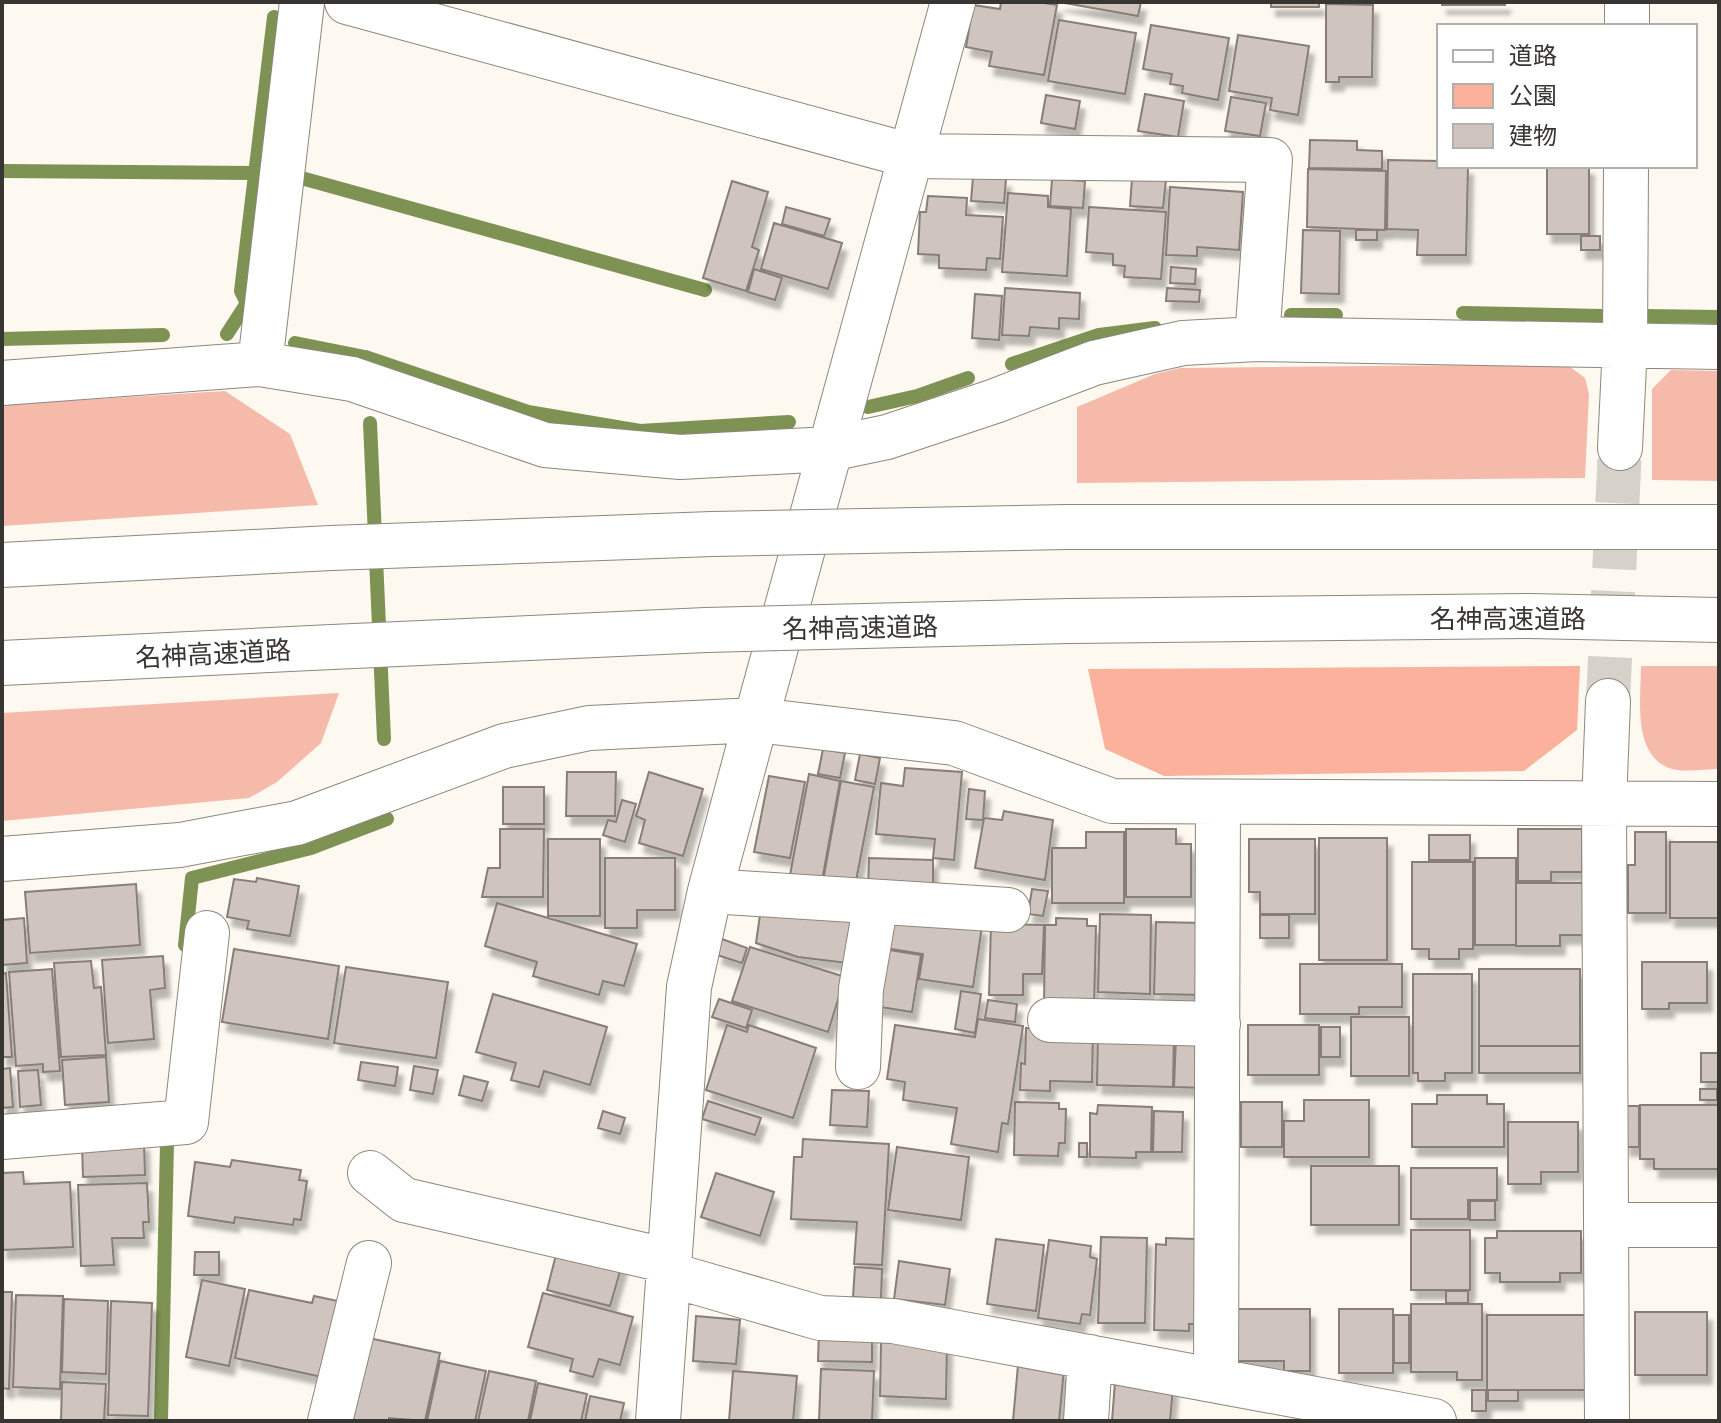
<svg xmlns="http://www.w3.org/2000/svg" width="1721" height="1423" font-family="'Open Sans','Noto Sans JP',sans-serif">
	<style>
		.green { fill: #fbb19c }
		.forest { fill: #f5baa9 }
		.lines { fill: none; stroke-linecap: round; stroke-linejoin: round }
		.stream { stroke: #7d9253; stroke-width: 14 }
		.building { fill: #d0c5be; stroke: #887e77; stroke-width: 2; filter: url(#shadow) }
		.minor-tunnel { stroke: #d6d2ca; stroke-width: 44; stroke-dasharray: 44 22; stroke-linecap: butt }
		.minor-casing { stroke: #8d877d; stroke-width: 46 }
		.highway-casing { stroke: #8d877d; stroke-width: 46 }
		.minor { stroke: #fff; stroke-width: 44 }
		.highway { stroke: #fff; stroke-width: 44 }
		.highway-bridge-casing { stroke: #8d877d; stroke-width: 46; stroke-linecap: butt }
		.highway-bridge { stroke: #fff; stroke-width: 44 }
		.labels { text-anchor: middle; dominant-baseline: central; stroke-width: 7; stroke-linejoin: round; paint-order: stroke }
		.street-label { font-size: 26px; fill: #383632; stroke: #fff }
	</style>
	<defs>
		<filter id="shadow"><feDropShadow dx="5" dy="9" stdDeviation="2" flood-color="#0004"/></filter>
	</defs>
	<rect width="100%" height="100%" fill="#fef9f0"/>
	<path class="green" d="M1580,666L1577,730L1524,771L1164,776L1105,749L1088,669Z"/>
	<path class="forest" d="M1566,364L1585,378L1589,394L1585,478L1077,483V407L1155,374L1180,368Z
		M1671,370L1719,371V481L1652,480V389Z
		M225,391L290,434L318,505L2,526V405Z
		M1641,666H1719V769C1705,769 1682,773 1669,768C1632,754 1641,697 1641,666Z
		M339,693L321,743L277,782L249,798L2,821V713Z"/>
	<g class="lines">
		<path class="stream" d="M2,171L255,173
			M305,179L705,290
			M1463,313L1602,316
			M1291,315H1336
			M1646,316L1719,317
			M227,334L247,303L241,291L274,17
			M2,339L163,335
			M295,343L365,357L528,412L640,431L789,422
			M1012,364L1099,335L1155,328
			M868,407L917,396L968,378
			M370,423L384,739
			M185,945L192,878L311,848L387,819
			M161,1421L167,1143"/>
	</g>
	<path class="building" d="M1001,2H1038L1057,5L1044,75L989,66L992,52L966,47L973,5L1000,9Z
		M1059,2H1141L1138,16Z
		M1271,2H1319V7H1271Z
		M1442,2H1505V5H1442Z
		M1326,4L1373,5L1372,77H1339V82H1326Z
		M1059,20L1136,33L1125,94L1048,81Z
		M1151,25L1229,38L1218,100L1182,93L1183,86L1170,84L1172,74L1143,69Z
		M1238,35L1309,46L1298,115L1270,110L1272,98L1229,91Z
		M1145,94L1184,101L1178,137L1138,131Z
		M1046,95L1080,101L1075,129L1041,123Z
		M1231,97L1266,103L1260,136L1225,131Z
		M1310,140L1357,141V150L1382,151V169L1309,168Z
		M1388,160L1439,161V166H1468L1466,255H1417L1418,230L1387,229Z
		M1547,166H1589V234H1547Z
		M1308,169L1386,171L1385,230L1307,227Z
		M973,177L1006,179L1004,203L971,201Z
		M1132,178L1166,180L1163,208L1130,206Z
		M1052,179L1085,181L1083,208L1050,206Z
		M732,181L768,192L752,247L759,250L746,291L703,278Z
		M1170,187L1243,192L1239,250L1197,247V256L1166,255Z
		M1008,193L1048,196V207L1071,209L1067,276L1002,272Z
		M928,196L967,198L966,215L1003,217L1000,259L987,258L986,270L939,268V255L918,254L920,212H926Z
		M786,207L830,219L824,236L782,224Z
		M1089,207L1166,212L1161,279L1124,277L1125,266L1113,265V254L1086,252Z
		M774,223L842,243L828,289L761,269Z
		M1303,230L1340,231L1339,294L1301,293Z
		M1356,230H1377V240H1356Z
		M1581,236H1600V250H1581Z
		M1171,267L1196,269L1195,284L1170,283Z
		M754,269L782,278L775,300L748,292Z
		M1005,288L1080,293L1079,319L1059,318V329L1030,327L1029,336L1002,335Z
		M1167,288L1200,290L1199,302L1166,301Z
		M975,294L1002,296L999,340L972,338Z
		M823,749L845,753L840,778L818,774Z
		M860,754L880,758L875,784L855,780Z
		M905,768L962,772L954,860L933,858L935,839L876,834L881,783L903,786Z
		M567,772H616L615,816H566Z
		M649,772L703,789L683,856L639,843L645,820L636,816Z
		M809,774L840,781L822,881L790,875Z
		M769,776L805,782L790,858L754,852Z
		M841,781L874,787L855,886L823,881Z
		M503,787H544V824H503Z
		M969,789L985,791L983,820L966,819Z
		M622,800L636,804L625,842L603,835L608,820L616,822Z
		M1004,811L1053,820L1045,880L975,868L984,818L1002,820Z
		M500,829H544L543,897H482L488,868H500Z
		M1126,829H1176V844H1191V897H1126Z
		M1518,829H1582V872H1551V881H1518Z
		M1086,832H1124V903H1052V848H1086Z
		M1635,832H1666V913H1628V865H1635Z
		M1429,835H1470V860H1429Z
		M1319,838H1387V960H1319Z
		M548,839H600V916H548Z
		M1249,839H1315V914H1260V892H1249Z
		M1670,842H1719V918H1670Z
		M605,858H675V910H637V928H605Z
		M869,858L933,860V894L868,892Z
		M1475,858H1516V945H1475Z
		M1412,862H1473V949H1459V959H1429V949H1412Z
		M257,878L299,886L290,936L247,929L249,921L227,917L234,879L256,882Z
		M1516,883H1583V935H1560V946H1516Z
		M136,884L140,945L30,953L25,892Z
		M1032,889L1048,891L1043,916L1028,914Z
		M497,903L637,944L624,986L603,981L599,995L533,976L537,962L485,946Z
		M761,908L853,919L847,963L798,957L756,943Z
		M885,908L982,926L973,987L919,979L923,954L879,947Z
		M1100,914L1151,915L1150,994L1098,992Z
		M1260,915H1289V938H1260Z
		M24,918L27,963L2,965V920Z
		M1056,918L1087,919V926H1096L1094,1007L1044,1006L1045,925H1056Z
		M1156,922L1205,923L1204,995L1154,994Z
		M991,924L1044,925L1042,974H1023V995H989Z
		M722,939L747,948L742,963L717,955Z
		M750,947L845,977L828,1032L732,1001Z
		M877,948L921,955L912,1012L868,1005Z
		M234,949L339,966L328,1039L222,1022Z
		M163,956L165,988L150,990L154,1039L108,1043L102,960Z
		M91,961L94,988L101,987L106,1055L61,1057L54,963Z
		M1642,962H1707V1003H1669V1009H1642Z
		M1300,964H1402V1007H1359V1014H1300Z
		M346,967L448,982L436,1058L334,1043Z
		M52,969L60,1071L43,1072V1064L16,1066L9,972Z
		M1479,969H1580V1046H1479Z
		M6,973L12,1057H2V974Z
		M1413,974H1472V1073H1445V1081H1418V1073H1413Z
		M961,991L981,994L975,1033L955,1029Z
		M493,994L607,1027L590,1085L544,1071L539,1087L511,1080L516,1063L476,1052Z
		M719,999L752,1010L746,1028L712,1017Z
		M988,1000L1017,1004L1015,1022L985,1018Z
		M1351,1017H1409V1076H1351Z
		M978,1019L1023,1026L1008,1124L1002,1123L998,1152L951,1144L957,1108L903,1100L905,1082L887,1079L895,1025L975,1037Z
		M727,1025L747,1032L749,1025L816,1048L793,1118L706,1090Z
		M1248,1025H1319V1075H1248Z
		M1321,1027H1340V1057H1321Z
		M1026,1028L1093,1029L1092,1082L1050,1081V1091L1020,1090L1021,1063L1025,1064Z
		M1098,1029L1174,1031L1173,1087L1097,1085Z
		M1176,1037H1207L1205,1088L1174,1087Z
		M1479,1046H1580V1073H1479Z
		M1701,1053H1719V1082H1701Z
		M106,1057L109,1102L65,1105L62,1060Z
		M361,1062L398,1067L395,1086L358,1080Z
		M414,1066L438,1070L433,1094L410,1090Z
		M10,1068L13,1107L2,1108V1069Z
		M38,1070L41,1105L20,1107L18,1071Z
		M464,1076L488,1082L482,1101L459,1095Z
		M1700,1089H1717V1100H1700Z
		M832,1090L869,1091L867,1127L830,1125Z
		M1437,1095H1487V1104H1504V1147H1412V1104H1437Z
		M1304,1100H1369V1157H1284V1121H1304Z
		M708,1101L761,1118L755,1135L702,1119Z
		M1015,1102L1059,1103V1109H1066L1065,1143H1059L1058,1156L1014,1155Z
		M1241,1102H1282V1147H1241Z
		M1098,1105L1152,1107L1151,1152H1136V1158L1090,1157V1113L1097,1114Z
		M1640,1105H1719V1169H1654V1159H1640Z
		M1625,1106H1639V1147H1625Z
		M603,1111L625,1118L620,1134L598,1128Z
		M1154,1111L1183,1112L1182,1152H1153Z
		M1508,1122H1578V1172H1541V1184H1508Z
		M803,1139L889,1144L882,1265L854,1264L857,1222L791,1219L794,1157H802Z
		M144,1142L145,1175L83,1177L82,1144Z
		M1079,1143H1087V1157H1079Z
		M897,1147L969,1157L961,1220L888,1210Z
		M232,1160L301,1170L299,1180L307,1181L301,1220L294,1219L293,1225L235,1217L234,1223L188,1216L195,1162L230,1167Z
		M1311,1166H1399V1225H1311Z
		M1411,1168H1497V1200H1468V1219H1411Z
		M23,1172L24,1184L70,1182L73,1247L2,1250V1173Z
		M716,1173L774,1192L760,1236L701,1217Z
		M147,1183L149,1222H143L144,1238H112L114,1265L81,1266L78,1185Z
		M1470,1201H1495V1220H1470Z
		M1411,1230H1470V1290H1411Z
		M1497,1231H1581V1273H1560V1282H1500V1273H1485V1238H1497Z
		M1101,1237L1147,1238L1145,1323H1098Z
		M1166,1238L1195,1239L1200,1324H1189V1331L1154,1330L1156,1244L1166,1245Z
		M996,1239L1044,1245L1036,1311L987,1304Z
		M1049,1240L1091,1246L1090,1257L1097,1259L1090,1315L1082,1314L1080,1324L1038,1318Z
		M559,1243L623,1261L610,1306L547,1290Z
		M195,1252H219V1275H194Z
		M899,1261L950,1269L945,1305L894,1299Z
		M855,1267L882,1269L881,1299L853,1297Z
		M202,1280L245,1289L229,1366L186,1357Z
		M249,1290L312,1303L314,1296L347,1303L331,1379L235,1358Z
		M1446,1291H1468V1303H1446Z
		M2,1292H12L9,1389L2,1388Z
		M543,1293L633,1317L620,1365L599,1359L593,1377L570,1371L573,1359L528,1347Z
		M16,1295L63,1296L60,1389L13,1387Z
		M64,1299L108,1301L106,1374L62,1372Z
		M111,1301L152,1303L148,1416L108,1415Z
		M1411,1304H1482V1380H1457V1372H1411Z
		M1237,1309H1310V1371H1284V1361H1237Z
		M1339,1309H1393V1373H1339Z
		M1635,1312H1707V1375H1635Z
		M1394,1315H1409V1363H1394Z
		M1487,1315H1592V1390H1487Z
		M696,1316L740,1320L736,1364L693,1361Z
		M819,1332L872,1333V1362L818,1361Z
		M364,1337L440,1353L425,1421L389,1418V1421H360L347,1418Z
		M881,1342L947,1344L946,1399L880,1396Z
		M440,1361L486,1371L475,1421H427Z
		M1018,1365L1064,1369L1059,1421H1013Z
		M821,1369L874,1371L872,1421H819Z
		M489,1371L536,1381L528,1421H478Z
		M733,1371L797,1376L793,1421H729Z
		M62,1382L106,1384L104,1421H61Z
		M1115,1382L1173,1387L1170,1421H1112Z
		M538,1383L587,1394L581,1421H530Z
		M1472,1390H1486V1411H1472Z
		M1488,1390H1518V1401H1488Z
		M590,1396L624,1403L620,1421H585Z"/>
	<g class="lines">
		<path class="minor-tunnel" d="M1608,701L1620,448"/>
		<defs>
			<path id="minor" d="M347,2L911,156L1270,160L1257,339
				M1627,26V2
				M260,364L302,2
				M2,383L260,364L352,379L545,445L680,457L830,449L887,437L995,401L1094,363L1183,343L1257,339L1719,347
				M1620,448L1625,345L1626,166
				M2,859L180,845L297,823L504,746L589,728L756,720L954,743L1112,801L1719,804
				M710,891L1008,910
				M1050,1020L1218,1024
				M858,1067L861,989L876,902
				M2,1137L186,1122L207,933
				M370,1173L404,1200L669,1261
				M1606,1225H1719
				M668,1274L820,1318L893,1321L1434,1421
				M1216,1380L1218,804
				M330,1421L369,1263
				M658,1421L689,987L710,891L756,720L953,2
				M1086,1421L1090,1357
				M1607,1421L1604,804L1608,701"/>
			<path id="highway" d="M1067,527H1719
				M2,565L331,548
				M1070,621L1529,616L1719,620
				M2,663L332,647"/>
		</defs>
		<use href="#minor" class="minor-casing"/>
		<use href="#highway" class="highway-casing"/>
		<use href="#minor" class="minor"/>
		<use href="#highway" class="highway"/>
		<defs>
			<path id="highway-bridge" d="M331,548L712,534L1067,527
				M332,647L706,630L1070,621"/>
		</defs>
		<use href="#highway-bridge" class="highway-bridge-casing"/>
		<use href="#highway-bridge" class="highway-bridge"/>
	</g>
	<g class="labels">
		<g class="street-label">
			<text x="1508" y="618">名神高速道路</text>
			<text transform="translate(860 627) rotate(-1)">名神高速道路</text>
			<text transform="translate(213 653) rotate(-3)">名神高速道路</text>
		</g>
	</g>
	<rect width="1721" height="1423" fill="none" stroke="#383632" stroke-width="8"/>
	<rect x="1437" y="24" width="260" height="144" fill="#ffffff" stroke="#afafad" stroke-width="2"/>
	<rect x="1453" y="50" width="40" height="12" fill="#ffffff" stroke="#afafad" stroke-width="2"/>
	<text x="1509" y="64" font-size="24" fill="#383632">道路</text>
	<rect x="1453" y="84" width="40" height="24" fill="#fbb19c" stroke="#afafad" stroke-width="2"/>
	<text x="1509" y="104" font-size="24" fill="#383632">公園</text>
	<rect x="1453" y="124" width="40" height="24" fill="#d0c5be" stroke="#afafad" stroke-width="2"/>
	<text x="1509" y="144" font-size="24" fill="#383632">建物</text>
</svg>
